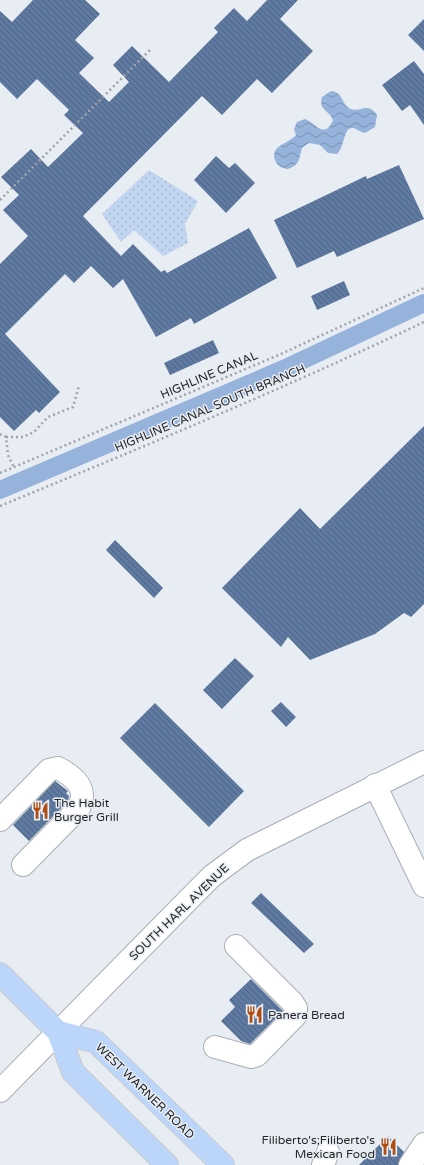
<svg xmlns="http://www.w3.org/2000/svg" width="424" height="1165" font-family="'Varela Round',sans-serif">
	<style>
		.green { fill: url(#green-dots) }
		.water { fill: url(#water-waves) }
		.lines { fill: none; stroke-linecap: round; stroke-linejoin: round }
		.canal { stroke: #96b3db; stroke-width: 18 }
		.building { fill: url(#building-back-hatch) }
		.minor-casing { stroke: #aaaeb4; stroke-width: 24 }
		.major-casing { stroke: #cacbcb; stroke-width: 24 }
		.path { stroke: #a0a3a8; stroke-width: 2.5; stroke-dasharray: 2 3; stroke-linecap: butt }
		.minor { stroke: #fff; stroke-width: 22 }
		.major { stroke: #bcd6fb; stroke-width: 22 }
		.labels { text-anchor: middle; dominant-baseline: central; stroke-width: 3; stroke-linejoin: round; paint-order: stroke }
		.street-label { font-size: 12px; fill: #242628; stroke: #e8ecf3 }
		.poi-label { font-size: 12px; fill: #242628; stroke: #e8ecf3; text-anchor: start }
	</style>
	<defs>
		<pattern id="green-dots" width="8" height="8" patternUnits="userSpaceOnUse"><rect width="8" height="8" fill="#c1d5f0"/><path d="M2 2h.1M6 6h.1" fill="none" stroke="#a6b7ce" stroke-width="1.8" stroke-linecap="round"/></pattern>
		<pattern id="water-waves" width="16" height="10" patternUnits="userSpaceOnUse"><rect width="16" height="10" fill="#96b3db"/><path d="M0 5q4-4 8 0t8 0" fill="none" stroke="#7a91b2"/></pattern>
		<pattern id="building-back-hatch" width="6" height="6" patternUnits="userSpaceOnUse"><rect width="6" height="6" fill="#5f7aa0"/><path d="M-1 5l2 2M0 0l6 6M5-1l2 2" fill="none" stroke="#4e6482"/></pattern>
	</defs>
	<rect width="100%" height="100%" fill="#e8ecf3"/>
	<path class="green" d="M149,170L198,201L185,224L188,243L163,256L134,230L121,242L102,214Z"/>
	<path class="water" d="M331,91C344,92 341,105 351,109C361,113 367,101 377,115L375,127L365,133C360,132 357,129 353,128C343,127 345,147 337,154L328,153L320,145L309,143L302,148C299,158 300,166 287,169C282,168 277,166 275,160C270,145 289,144 296,135L294,129L297,122L305,119C316,123 324,140 333,120C329,110 318,110 322,97Z"/>
	<g class="lines">
		<path class="canal" d="M0,490L288,367L424,303"/>
	</g>
	<path class="building" d="M33,0H85L100,14L75,40L94,58L79,73L109,102L129,82L113,65L132,46L169,82L218,32L214,28L234,8L247,21L267,0H298L280,19L313,51L272,93L257,79L222,115L202,96L83,216L121,256L133,244L161,272L165,270L167,273L249,228L277,278L194,324L191,318L156,337L123,279L113,288L91,266L74,283L65,274L5,334L60,392L39,413L36,410L14,431L0,417V264L28,236L3,210L19,195L1,177L31,149L48,167L83,133L64,115L69,110L37,79L17,99L0,82V11L12,22Z
		M424,19V51L408,35Z
		M414,61L424,74V125L410,105L402,111L382,85Z
		M216,156L229,168L235,163L255,183L226,213L194,180Z
		M399,165L424,219L337,257L334,251L297,268L274,220L366,176L367,179Z
		M344,281L350,295L317,310L311,296Z
		M213,340L219,353L170,375L164,363Z
		M424,426V604L411,617L404,613L375,634L310,660L288,637L281,647L222,588L300,508L320,529Z
		M115,540L163,588L154,598L106,550Z
		M235,658L254,676L222,709L203,690Z
		M281,702L296,717L286,727L271,711Z
		M155,703L244,791L209,827L120,738Z
		M55,781L68,791L66,793L69,796L68,801L29,841L13,825Z
		M261,893L314,944L304,953L251,903Z
		M251,979L283,1011L250,1044L241,1041L221,1021L235,1007L229,1000Z
		M388,1136L404,1152L398,1165H359Z"/>
	<g class="lines">
		<defs>
			<path id="minor" d="M375,785L424,886
				M0,820L49,770L58,768C75,777 88,788 79,808L23,865
				M215,1047L251,1057L257,1055L296,1015V1008L292,1002L236,946
				M0,1091L196,892L212,876L247,850L424,762
				M323,1165L328,1152
				M410,1165L424,1144"/>
			<path id="major" d="M0,974L58,1032L73,1072L167,1165
				M58,1032L96,1042L223,1165"/>
		</defs>
		<use href="#minor" class="minor-casing"/>
		<use href="#major" class="major-casing"/>
		<path class="path" d="M0,200L150,50
			M0,434L6,437L8,455L14,468
			M6,437H23L34,432L48,417L73,407L79,386
			M0,473L281,354L424,288
			M0,506C143,447 285,388 424,322"/>
		<use href="#minor" class="minor"/>
		<use href="#major" class="major"/>
	</g>
	<defs>
		<symbol id="restaurant-bare" viewBox="-9 -9 18 18"><path d="M-5-6h1v4h1v-4h1v4h1v-4h1v5L-1.5 .5V6h-2V.5L-5-1ZM5-6V6H3V1.5H1.5Q1.5-4 5-6Z" fill="#af4e10" stroke="#e8ecf3" stroke-width="2.5" paint-order="stroke"/></symbol>
	</defs>
	<g fill-rule="evenodd">
		<use href="#restaurant-bare" x="28" y="798" width="25" height="25"/>
		<use href="#restaurant-bare" x="242" y="1002" width="25" height="25"/>
		<use href="#restaurant-bare" x="376" y="1134" width="25" height="25"/>
	</g>
	<g class="labels">
		<g class="street-label">
			<text transform="translate(209 375) rotate(-23)">HIGHLINE CANAL</text>
			<text transform="translate(210 408) rotate(-23)">HIGHLINE CANAL SOUTH BRANCH</text>
			<text transform="translate(179 912) rotate(-44)">SOUTH HARL AVENUE</text>
			<text transform="translate(145 1091) rotate(44)">WEST WARNER ROAD</text>
		</g>
		<g class="poi-label">
			<text x="54" y="803">The Habit<tspan x="54" dy="14">Burger Grill</tspan></text>
			<text x="268" y="1015">Panera Bread</text>
			<text x="375" y="1140" text-anchor="end">Filiberto's;Filiberto's<tspan x="375" dy="14">Mexican Food</tspan></text>
		</g>
	</g>
</svg>
